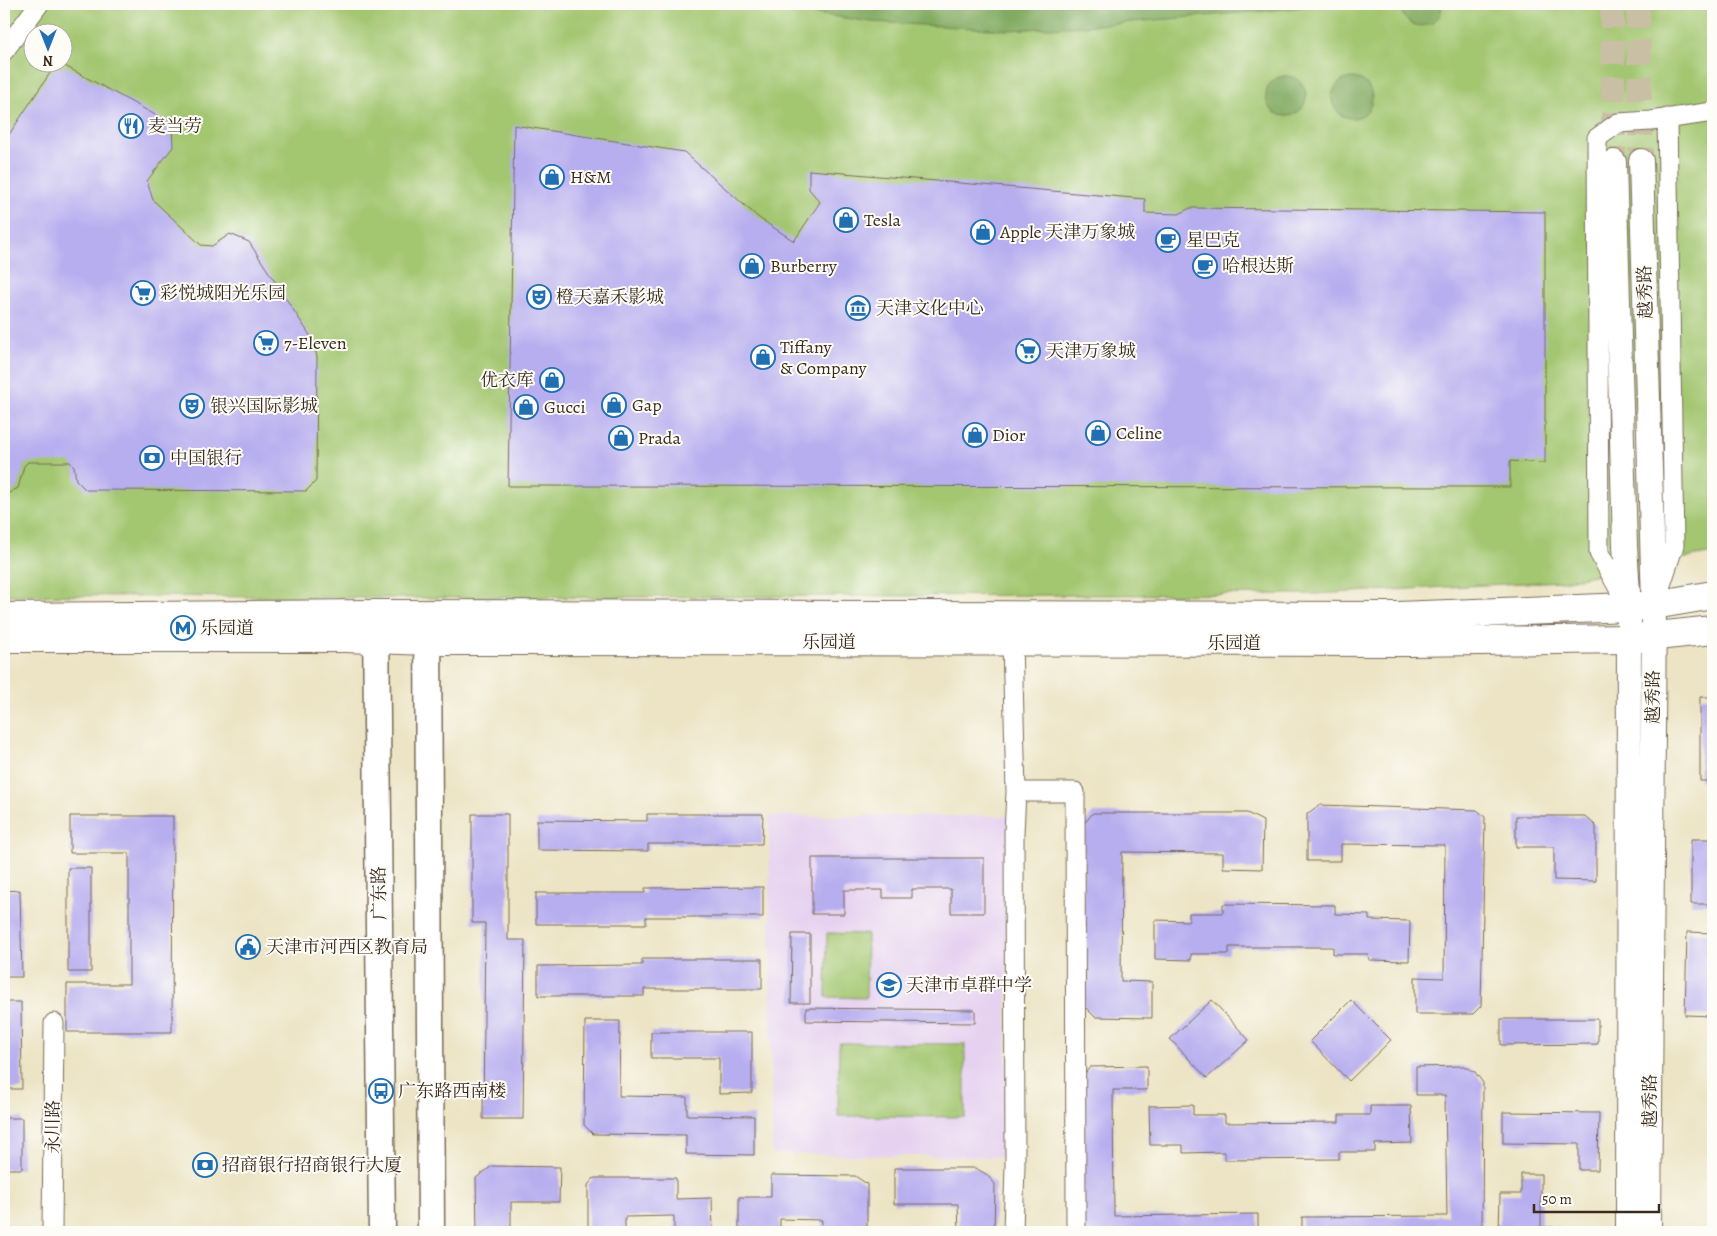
<svg xmlns="http://www.w3.org/2000/svg" width="1717" height="1236" font-family="Alegreya,'Noto Serif SC',serif">
	<style>
		.built { fill: #e6d2f0 }
		.green { fill: #a3c66f; stroke: #6f7846; fill-rule: evenodd }
		.forest { fill: #82ab62; stroke: #5e6a40 }
		.building { fill: #b7aeef }
		.lines { fill: none; stroke-linecap: round; stroke-linejoin: round }
		.tertiary-tunnel { stroke: #c9bfa4; stroke-width: 24; stroke-dasharray: 24 12; stroke-linecap: butt }
		.minor-casing { stroke: #796b58; stroke-width: 21 }
		.tertiary-casing { stroke: #796b58; stroke-width: 26 }
		.secondary-casing { stroke: #796b58; stroke-width: 29 }
		.primary-casing { stroke: #796b58; stroke-width: 30 }
		.minor { stroke: #fff; stroke-width: 19 }
		.tertiary { stroke: #fff; stroke-width: 24 }
		.secondary { stroke: #fff; stroke-width: 26 }
		.primary { stroke: #fff; stroke-width: 28 }
		.labels { text-anchor: middle; dominant-baseline: central; stroke-width: 4; stroke-linejoin: round; paint-order: stroke }
		.poi-label { font-size: 18px; fill: #3b2a1e; stroke: #fdfcf7; text-anchor: start }
		.street-label { font-size: 18px; fill: #3b2a1e; stroke: #fdfcf7 }
	</style>
	<rect width="100%" height="100%" fill="#fdfcf7"/>
	<filter id="ink" filterUnits="userSpaceOnUse"><feTurbulence type="fractalNoise" baseFrequency=".02" numOctaves="2"/><feDisplacementMap in="SourceGraphic" scale="10" xChannelSelector="R" yChannelSelector="G"/><feConvolveMatrix kernelMatrix="1 2 1 2 8 2 1 2 1" color-interpolation-filters="sRGB"/></filter>
	<filter id="wash" filterUnits="userSpaceOnUse"><feTurbulence type="fractalNoise" baseFrequency=".0096" numOctaves="4" result="noise"/><feDisplacementMap in="SourceGraphic" scale="20" xChannelSelector="R" yChannelSelector="G"/><feGaussianBlur stdDeviation="1.12" result="paint"/><feColorMatrix in="noise" values="0 0 0 0 0 0 0 0 0 0 0 0 0 0 0 0 0 1.4 0 .05"/><feComposite in="paint" operator="in"/></filter>
	<g filter="url(#wash)">
		<rect width="100%" height="100%" fill="#ece4c5"/>
		<path class="built" d="M769,816H1008L1006,1157L772,1154Z"/>
		<path class="green" d="M4,4H1713V553L1562,581L1315,594L399,598L4,595ZM32,32H62V62H32Z
			M827,933L867,934L866,998L826,997Z
			M839,1043L965,1044V1117L838,1116Z"/>
		<path class="forest" d="M749,4H1325L1286,9L1085,26L1008,30L872,22Z
			M1401,4H1442C1442,34 1399,32 1401,4Z
			M1266 96a20 20 0 1 1 40 0a20 20 0 1 1-40 0Z
			M1332 98a20 20 0 1 1 40 0a20 20 0 1 1-40 0Z"/>
		<g id="blocks">
			<path class="building" d="M65,66L172,124L173,147L147,181L153,200L201,245L212,246L230,234L249,242L313,340L317,357L316,481L306,491L86,490L76,480L74,466L70,462H28L24,466L18,488L9,493H4V142L52,70Z
				M514,125L684,152L759,218L794,241L820,202L809,189V170L1145,199V213L1179,214L1190,208L1545,212V463L1510,461V487L508,486Z
				M1700,697H1713V781H1700Z
				M1319,805L1477,810L1485,817L1481,1006L1473,1014H1415V977L1444,978L1445,845L1341,844V861H1307V814Z
				M1093,813H1247L1263,821L1262,869L1223,868V853L1122,852L1121,981L1152,982V1018L1095,1017L1084,1006L1083,825Z
				M472,814H508V940H525L523,1119H483L485,923H472Z
				M647,814H763L762,844H648V851L537,850V820L647,821Z
				M70,816H173L172,1032H67V984H129V853H70Z
				M1516,816H1585L1596,826V881L1554,880V847H1516Z
				M1691,839H1713V904H1691Z
				M812,858H984V913H951V889H912V898H883V890H844V914H812Z
				M68,868H91V972H68Z
				M763,887V917H646V924H536V893H645V888Z
				M20,890L22,977H4V891Z
				M1223,904L1335,905V914L1369,915V920L1410,921L1409,961L1369,960L1368,954H1333V947H1229V954H1191V960L1155,959V920L1189,921V913H1223Z
				M1687,932L1713,933V1016L1685,1015Z
				M792,934H810V1003H791Z
				M642,959H762V989H644V996H538V966L642,965Z
				M1212,1000L1249,1040L1207,1078L1170,1039Z
				M1351,1000L1391,1040L1349,1081L1310,1041Z
				M4,1002H21L22,1089H4Z
				M806,1008L975,1010V1023L806,1021Z
				M1501,1019H1598V1044L1501,1045Z
				M585,1021H620L619,1096L687,1097V1115L754,1116V1155L686,1154V1135L593,1134L584,1125Z
				M651,1032H752V1093L719,1094V1058H651Z
				M1147,1066V1090H1113L1114,1216L1258,1214V1232H1083L1081,1079L1090,1067Z
				M1463,1066L1475,1072L1483,1083L1482,1232H1302V1217L1447,1216L1445,1095H1416V1067Z
				M1193,1105V1115H1225V1123L1339,1122V1115H1370V1106H1411L1412,1143L1375,1144V1152H1339V1159L1225,1160V1152L1183,1153V1145H1150L1149,1106Z
				M1503,1112L1599,1113L1598,1170H1579V1144L1503,1143Z
				M4,1118H22V1169H4Z
				M492,1166L560,1167L559,1202H511V1232H477L476,1178Z
				M894,1168H975L986,1174L995,1184L994,1232H959L958,1204H894Z
				M1521,1174H1541V1227H1558V1232H1499L1500,1194H1521Z
				M771,1175L855,1176L867,1184V1232H821L822,1220L780,1219V1232H739V1197H771Z
				M594,1178H676V1199L712,1198L713,1232H674V1216L625,1217V1232H588V1185Z"/>
		</g>
	</g>
	<g filter="url(#ink)">
		<use href="#blocks" fill-opacity="0" stroke="#796b58" stroke-width="1"/>
		<g class="lines">
			<path class="tertiary-tunnel" d="M1612,4L1614,162
				M1638,4L1641,161"/>
			<defs>
				<path id="minor" d="M4,51L39,4
					M1657,597L1674,545L1667,118
					M1628,605L1599,553L1597,138L1618,123L1651,121L1713,112
					M1012,642L1016,792L1014,833L1015,1165L1013,1232
					M1016,792H1075L1076,1232
					M52,1232L54,1023"/>
				<path id="tertiary" d="M1641,161L1654,605L1649,1232
					M1614,162L1625,546L1629,607L1628,1232"/>
				<path id="secondary" d="M376,618L382,1232
					M428,618L431,1232"/>
				<path id="primary" d="M4,617L376,614L1397,616L1629,607L1654,605L1713,595
					M4,638H345L429,641L1410,642L1629,639L1713,630"/>
			</defs>
			<use href="#minor" class="minor-casing"/>
			<use href="#tertiary" class="tertiary-casing"/>
			<use href="#secondary" class="secondary-casing"/>
			<use href="#primary" class="primary-casing"/>
			<use href="#minor" class="minor"/>
			<use href="#tertiary" class="tertiary"/>
			<use href="#secondary" class="secondary"/>
			<use href="#primary" class="primary"/>
		</g>
	</g>
	<defs>
		<symbol id="restaurant-ring" viewBox="-11 -11 22 22"><circle r="9.5" fill="#fdfcf7" stroke="#1f6fb2" stroke-width="1.5"/><path d="M-5-6h1v4h1v-4h1v4h1v-4h1v5L-1.5 .5V6h-2V.5L-5-1ZM5-6V6H3V1.5H1.5Q1.5-4 5-6Z" fill="#1f6fb2"/></symbol>
		<symbol id="shop-ring" viewBox="-11 -11 22 22"><circle r="9.5" fill="#fdfcf7" stroke="#1f6fb2" stroke-width="1.5"/><path d="M-5-2.5h2.3a2.7 3.5 0 0 1 5.4 0H5L5.5 6h-11ZM-1.5-2.5h3a1.5 2.3 0 0 0-3 0Z" fill="#1f6fb2"/></symbol>
		<symbol id="cafe-ring" viewBox="-11 -11 22 22"><circle r="9.5" fill="#fdfcf7" stroke="#1f6fb2" stroke-width="1.5"/><path d="M-5.5-4.5H6V0H3Q3 3.5 0 3.5H-2.5Q-5.5 3.5-5.5 0ZM3-3.2v2h1.7v-2ZM-6 4.5H4V6H-6Z" fill="#1f6fb2"/></symbol>
		<symbol id="supermarket-ring" viewBox="-11 -11 22 22"><circle r="9.5" fill="#fdfcf7" stroke="#1f6fb2" stroke-width="1.5"/><path d="M-6-5.5h2.5l.6 2H6L4.5 2H-2.5L-4.4-4H-6ZM-1.5 3.2a1.3 1.3 0 1 0 .1 0ZM3 3.2a1.3 1.3 0 1 0 .1 0Z" fill="#1f6fb2"/></symbol>
		<symbol id="theatre-ring" viewBox="-11 -11 22 22"><circle r="9.5" fill="#fdfcf7" stroke="#1f6fb2" stroke-width="1.5"/><path d="M-5-5.5Q0-4 5-5.5V0Q5 5 0 6Q-5 5-5 0ZM-3.3-2.5H-1v1.5H-3.3ZM1-2.5H3.3v1.5H1ZM-2.8 1Q0 5.5 2.8 1Z" fill="#1f6fb2"/></symbol>
		<symbol id="museum-ring" viewBox="-11 -11 22 22"><circle r="9.5" fill="#fdfcf7" stroke="#1f6fb2" stroke-width="1.5"/><path d="M0-6L6-3V-2H-6V-3ZM-5-1h2V3h-2ZM-1-1h2V3h-2ZM3-1h2V3H3ZM-6 4H6V6H-6Z" fill="#1f6fb2"/></symbol>
		<symbol id="bank-ring" viewBox="-11 -11 22 22"><circle r="9.5" fill="#fdfcf7" stroke="#1f6fb2" stroke-width="1.5"/><path d="M-6-4H6V4H-6ZM0-2.3a2.3 2.3 0 1 0 0 4.6a2.3 2.3 0 1 0 0-4.6Z" fill="#1f6fb2"/></symbol>
		<symbol id="metro-ring" viewBox="-11 -11 22 22"><circle r="9.5" fill="#fdfcf7" stroke="#1f6fb2" stroke-width="1.5"/><path d="M-5.5 5V-5H-3L0 0L3-5H5.5V5H3V-.5L0 4L-3-.5V5Z" fill="#1f6fb2"/></symbol>
		<symbol id="civic-ring" viewBox="-11 -11 22 22"><circle r="9.5" fill="#fdfcf7" stroke="#1f6fb2" stroke-width="1.5"/><path d="M-.6-6.5H3V-4.5H.6V-3L4-1V1h2V6H-6V1h2V-1L-.6-3ZM-1.2 2.5V6h2.4V2.5Z" fill="#1f6fb2"/></symbol>
		<symbol id="school-ring" viewBox="-11 -11 22 22"><circle r="9.5" fill="#fdfcf7" stroke="#1f6fb2" stroke-width="1.5"/><path d="M0-5L7-2L0 1L-7-2ZM-4 1L0 2.5L4 1V4Q0 6-4 4Z" fill="#1f6fb2"/></symbol>
		<symbol id="bus-ring" viewBox="-11 -11 22 22"><circle r="9.5" fill="#fdfcf7" stroke="#1f6fb2" stroke-width="1.5"/><path d="M-5-6H5V4H4V6H2V4H-2V6H-4V4H-5ZM-3.5-4V0h7V-4ZM-3.5 1.2v1.5H-2V1.2ZM2 1.2v1.5H3.5V1.2Z" fill="#1f6fb2"/></symbol>
	</defs>
	<g fill-rule="evenodd">
		<use href="#restaurant-ring" x="117" y="112" width="28" height="28"/>
		<use href="#shop-ring" x="538" y="163" width="28" height="28"/>
		<use href="#shop-ring" x="832" y="206" width="28" height="28"/>
		<use href="#shop-ring" x="969" y="218" width="28" height="28"/>
		<use href="#cafe-ring" x="1154" y="226" width="28" height="28"/>
		<use href="#shop-ring" x="738" y="252" width="28" height="28"/>
		<use href="#cafe-ring" x="1191" y="252" width="28" height="28"/>
		<use href="#supermarket-ring" x="129" y="279" width="28" height="28"/>
		<use href="#theatre-ring" x="525" y="283" width="28" height="28"/>
		<use href="#museum-ring" x="844" y="294" width="28" height="28"/>
		<use href="#supermarket-ring" x="252" y="329" width="28" height="28"/>
		<use href="#supermarket-ring" x="1014" y="337" width="28" height="28"/>
		<use href="#shop-ring" x="749" y="343" width="28" height="28"/>
		<use href="#shop-ring" x="538" y="366" width="28" height="28"/>
		<use href="#shop-ring" x="600" y="391" width="28" height="28"/>
		<use href="#theatre-ring" x="178" y="392" width="28" height="28"/>
		<use href="#shop-ring" x="512" y="393" width="28" height="28"/>
		<use href="#shop-ring" x="1084" y="419" width="28" height="28"/>
		<use href="#shop-ring" x="961" y="421" width="28" height="28"/>
		<use href="#shop-ring" x="607" y="424" width="28" height="28"/>
		<use href="#bank-ring" x="138" y="444" width="28" height="28"/>
		<use href="#metro-ring" x="169" y="614" width="28" height="28"/>
		<use href="#civic-ring" x="234" y="933" width="28" height="28"/>
		<use href="#school-ring" x="875" y="971" width="28" height="28"/>
		<use href="#bus-ring" x="367" y="1077" width="28" height="28"/>
		<use href="#bank-ring" x="191" y="1151" width="28" height="28"/>
	</g>
	<g class="labels">
		<g class="poi-label">
			<text x="148" y="126">麦当劳</text>
			<text x="570" y="177">H&amp;M</text>
			<text x="864" y="220">Tesla</text>
			<text x="1000" y="232">Apple 天津万象城</text>
			<text x="1186" y="240">星巴克</text>
			<text x="770" y="266">Burberry</text>
			<text x="1222" y="266">哈根达斯</text>
			<text x="160" y="293">彩悦城阳光乐园</text>
			<text x="556" y="297">橙天嘉禾影城</text>
			<text x="876" y="308">天津文化中心</text>
			<text x="284" y="343">7-Eleven</text>
			<text x="780" y="347">Tiffany<tspan x="780" dy="21">&amp; Company</tspan></text>
			<text x="1046" y="351">天津万象城</text>
			<text x="534" y="380" text-anchor="end">优衣库</text>
			<text x="632" y="405">Gap</text>
			<text x="210" y="406">银兴国际影城</text>
			<text x="544" y="407">Gucci</text>
			<text x="1116" y="433">Celine</text>
			<text x="992" y="435">Dior</text>
			<text x="638" y="438">Prada</text>
			<text x="170" y="458">中国银行</text>
			<text x="200" y="628">乐园道</text>
			<text x="266" y="947">天津市河西区教育局</text>
			<text x="906" y="985">天津市卓群中学</text>
			<text x="398" y="1091">广东路西南楼</text>
			<text x="222" y="1165">招商银行招商银行大厦</text>
		</g>
		<g class="street-label">
			<text transform="translate(1645 292) rotate(-92)">越秀路</text>
			<text x="829" y="642">乐园道</text>
			<text x="1234" y="643">乐园道</text>
			<text transform="translate(1653 697) rotate(-90)">越秀路</text>
			<text transform="translate(379 893) rotate(-91)">广东路</text>
			<text transform="translate(1650 1101) rotate(-90)">越秀路</text>
			<text transform="translate(53 1127) rotate(-90)">永川路</text>
		</g>
	</g>
	<rect width="1717" height="1236" fill="none" stroke="#fdfcf7" stroke-width="20"/>
	<g transform="translate(48 48) rotate(180)"><circle r="24" fill="#fdfcf7" stroke="#afa8a0"/>
	<path d="M0-4L9 19L0 12L-9 19Z" fill="#1f6fb2"/>
	<text y="-8" font-size="14" font-weight="bold" text-anchor="middle" fill="#3b2a1e">N</text>
	</g>
	<path d="M1534 1204v8h125v-8" fill="none" stroke="#3b2a1e" stroke-width="2.5"/>
	<text x="1542" y="1204" font-size="15" fill="#3b2a1e" stroke="#fdfcf7" stroke-width="4" paint-order="stroke">50 m</text>
</svg>
